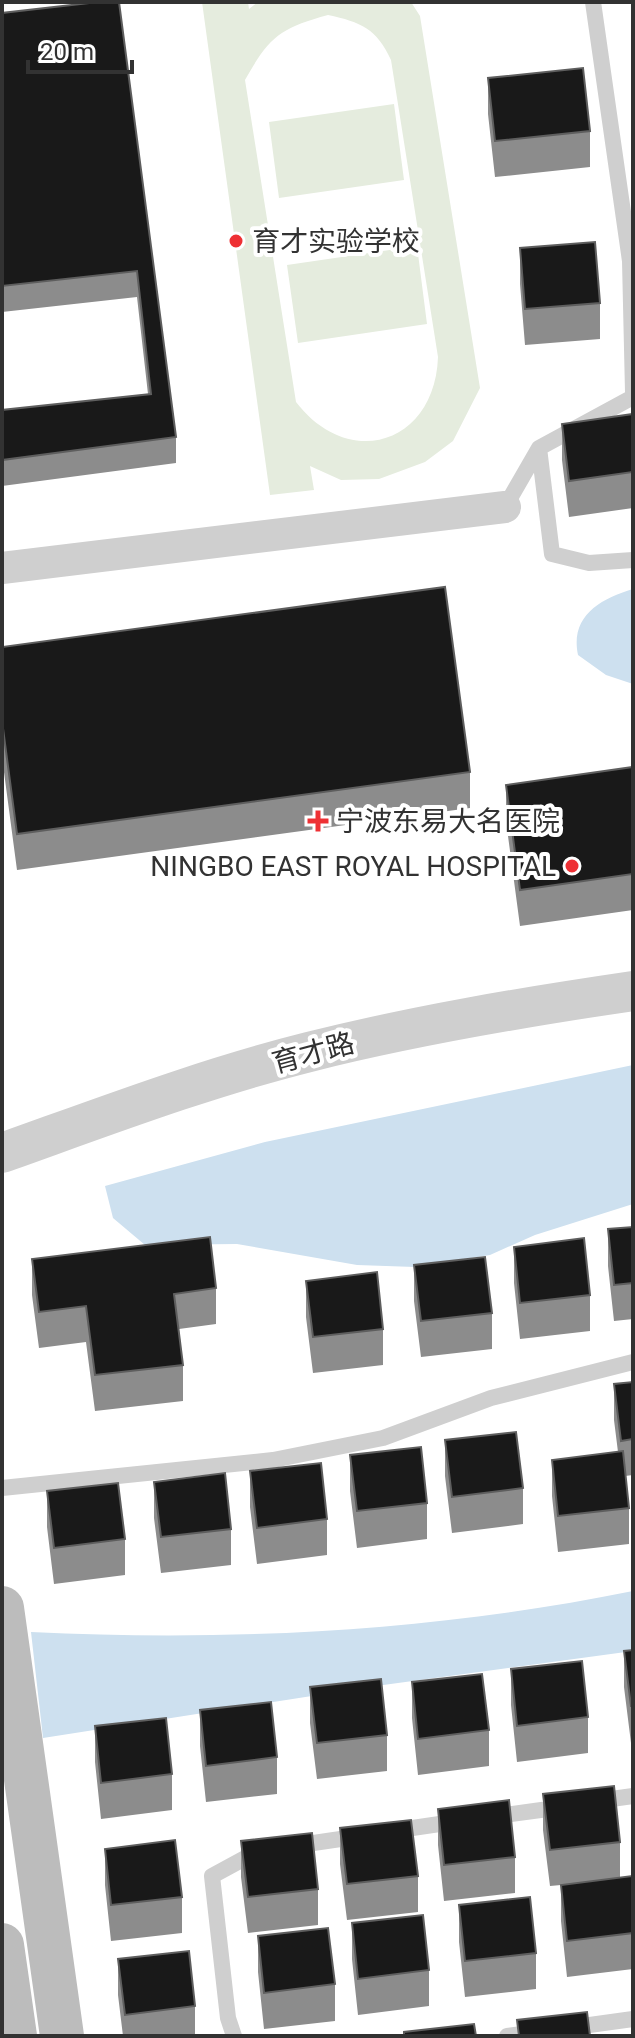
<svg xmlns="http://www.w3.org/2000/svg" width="635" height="2038" font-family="Roboto,'Noto Sans SC',sans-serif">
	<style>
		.green { fill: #e5ecde; fill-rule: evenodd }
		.water { fill: #cde0ef }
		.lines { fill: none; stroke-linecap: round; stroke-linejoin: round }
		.service { stroke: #cfcfcf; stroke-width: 16 }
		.minor { stroke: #cfcfcf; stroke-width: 32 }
		.tertiary { stroke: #cfcfcf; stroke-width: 40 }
		.secondary { stroke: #bcbcbc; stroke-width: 44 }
		.wall { fill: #8c8c8c }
		.building { fill: #191919; stroke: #5e5e5e; stroke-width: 2 }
		.poi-dot { fill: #ee3034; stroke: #fff; stroke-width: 3 }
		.labels { text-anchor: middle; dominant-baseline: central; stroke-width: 8; stroke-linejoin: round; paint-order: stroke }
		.poi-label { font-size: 28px; fill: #323232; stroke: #fff; text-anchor: start }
		.street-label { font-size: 28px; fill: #323232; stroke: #fff }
	</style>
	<rect width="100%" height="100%" fill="#fff"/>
	<path class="green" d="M202,2H248L249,9L258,2H411L420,16L480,388L453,441L425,462L379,479L341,480L310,466L314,490L270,495ZM328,15C361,22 377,29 391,60L438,357C435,444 349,471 296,402L245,80C269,37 280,28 328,15Z
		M394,104L404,180L279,198L269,122Z
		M417,246L427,324L298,343L287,265Z"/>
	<path class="water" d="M633,589V684L606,675L578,655C570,617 599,599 633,589Z
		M633,1065V1204L535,1235L490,1255L415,1267L357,1265L237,1244L145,1245L113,1218L105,1186L265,1142Z
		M633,1591V1651L376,1686L43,1738L31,1632C232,1642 436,1631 633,1591Z"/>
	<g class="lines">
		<path class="service" d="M593,2L630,261L633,392
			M539,448L552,554L589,563L633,560
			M505,507L539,448L633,397
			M2,1488L273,1460L383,1438L491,1398L633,1362
			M597,1801L633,1796
			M490,1817L563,1807
			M392,1831L460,1821
			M293,1846L361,1836
			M568,2028L633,2019
			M234,2036L228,2018L212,1876L258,1851
			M507,2036L537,2032"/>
		<path class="minor" d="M2,568L505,507"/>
		<path class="tertiary" d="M2,1153C103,1117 205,1078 309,1052C416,1025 524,1007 633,991"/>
		<path class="secondary" d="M2,1608L62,2036
			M2,1945L15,2036"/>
	</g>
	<path class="wall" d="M96,2H119L176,437V463L2,486V410L148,394L137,297L2,312V13L96,3Z
		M488,78L590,131V167L495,177L488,114Z
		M520,248L600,303V339L525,345L520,284Z
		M633,414V508L569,517L562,460V424Z
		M2,647L470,772V808L17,870L2,757Z
		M633,767V910L520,926L506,821V785Z
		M633,1227V1319L614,1321L608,1266V1229Z
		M514,1247L590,1295V1331L520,1339L514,1283Z
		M32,1259L216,1288V1324L179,1329L183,1365V1401L95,1411L86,1342L39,1348L32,1295Z
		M414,1265L492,1313V1349L421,1357L414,1301Z
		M306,1281L383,1329V1365L313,1373L306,1317Z
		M633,1382V1475L625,1476L629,1508V1544L558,1552L552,1496V1460L618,1452L614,1420V1384Z
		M445,1440L523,1488V1524L452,1533L445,1476Z
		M350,1455L427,1503V1539L357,1548L350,1491Z
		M250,1471L327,1519V1555L257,1564L250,1507Z
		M154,1482L231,1529V1565L161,1573L154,1518Z
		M47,1491L125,1539V1575L54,1584L47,1527Z
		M633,1650V1742L631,1743L624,1687V1651Z
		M511,1669L588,1717V1753L517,1762L511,1705Z
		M412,1682L489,1730V1766L418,1775L412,1718Z
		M310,1687L387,1735V1771L317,1779L310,1723Z
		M200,1710L277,1757V1794L206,1802L200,1746Z
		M95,1726L172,1774V1810L101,1819L95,1762Z
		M543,1794L620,1842V1878L633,1888V1969L567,1977L561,1921V1885L550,1886L543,1830Z
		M438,1809L515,1857V1893L444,1901L438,1845Z
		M340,1828L418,1876V1912L347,1920L340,1864Z
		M241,1841L318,1889V1925L248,1933L241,1877Z
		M105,1849L182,1897V1933L111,1941L105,1885Z
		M459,1905L536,1953V1989L465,1997L459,1942Z
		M352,1923L429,1970V2006L358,2015L352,1959Z
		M258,1936L335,1984V2021L264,2029L258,1972Z
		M118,1959L195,2006V2036H123L118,1995Z"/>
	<path class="building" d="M98,2H119L176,437L2,460V410L151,394L137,271L2,286V13Z
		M583,68L590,131L495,141L488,78Z
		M595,242L600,303L525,309L520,248Z
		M633,414V472L569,481L562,424Z
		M445,587L470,772L17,834L2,721V647Z
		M633,767V874L520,890L506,785Z
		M633,1227V1283L614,1285L608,1229Z
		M210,1237L216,1288L174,1294L183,1365L95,1375L86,1306L39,1312L32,1259Z
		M584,1238L590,1295L520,1303L514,1247Z
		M485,1257L492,1313L421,1321L414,1265Z
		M377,1272L383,1329L313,1337L306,1281Z
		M633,1382V1439L621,1441L614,1384Z
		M516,1432L523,1488L452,1497L445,1440Z
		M421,1447L427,1503L357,1511L350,1455Z
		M623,1451L629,1508L558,1516L552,1460Z
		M321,1463L327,1519L257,1528L250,1471Z
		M225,1473L231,1529L161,1537L154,1482Z
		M118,1483L125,1539L54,1548L47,1491Z
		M633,1650V1706H631L624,1651Z
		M582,1661L588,1717L517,1726L511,1669Z
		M482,1674L489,1730L418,1739L412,1682Z
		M381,1679L387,1735L317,1743L310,1687Z
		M271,1702L277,1757L206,1766L200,1710Z
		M166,1718L172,1774L101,1783L95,1726Z
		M614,1786L620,1842L550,1850L543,1794Z
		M509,1800L515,1857L444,1865L438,1809Z
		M411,1820L418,1876L347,1884L340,1828Z
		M312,1833L318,1889L248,1897L241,1841Z
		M175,1840L182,1897L111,1905L105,1849Z
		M632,1876L633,1888V1933L567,1941L561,1885Z
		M530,1897L536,1953L465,1961L459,1905Z
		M423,1915L429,1970L358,1979L352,1923Z
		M328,1928L335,1984L264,1993L258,1936Z
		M189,1951L195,2006L125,2015L118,1959Z
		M587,2012L590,2036H519L517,2020Z
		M474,2024L476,2036H404V2032Z"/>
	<g class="poi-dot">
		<circle cx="236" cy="241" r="8"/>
		<path d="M314 809h8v8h8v8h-8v8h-8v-8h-8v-8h8z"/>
		<circle cx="572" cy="866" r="8"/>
	</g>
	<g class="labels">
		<g class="poi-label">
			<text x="252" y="241">育才实验学校</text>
			<text x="336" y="821">宁波东易大名医院</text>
			<text x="556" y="866" text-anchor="end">NINGBO EAST ROYAL HOSPITAL</text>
		</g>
		<g class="street-label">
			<text transform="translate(313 1053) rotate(-15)">育才路</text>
		</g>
	</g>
	<rect width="635" height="2038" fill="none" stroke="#323232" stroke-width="8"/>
	<path d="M28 60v12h104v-12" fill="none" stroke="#323232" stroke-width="4"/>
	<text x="40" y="60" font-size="24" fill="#323232" stroke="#ffffff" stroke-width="6" paint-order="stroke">20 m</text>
</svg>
